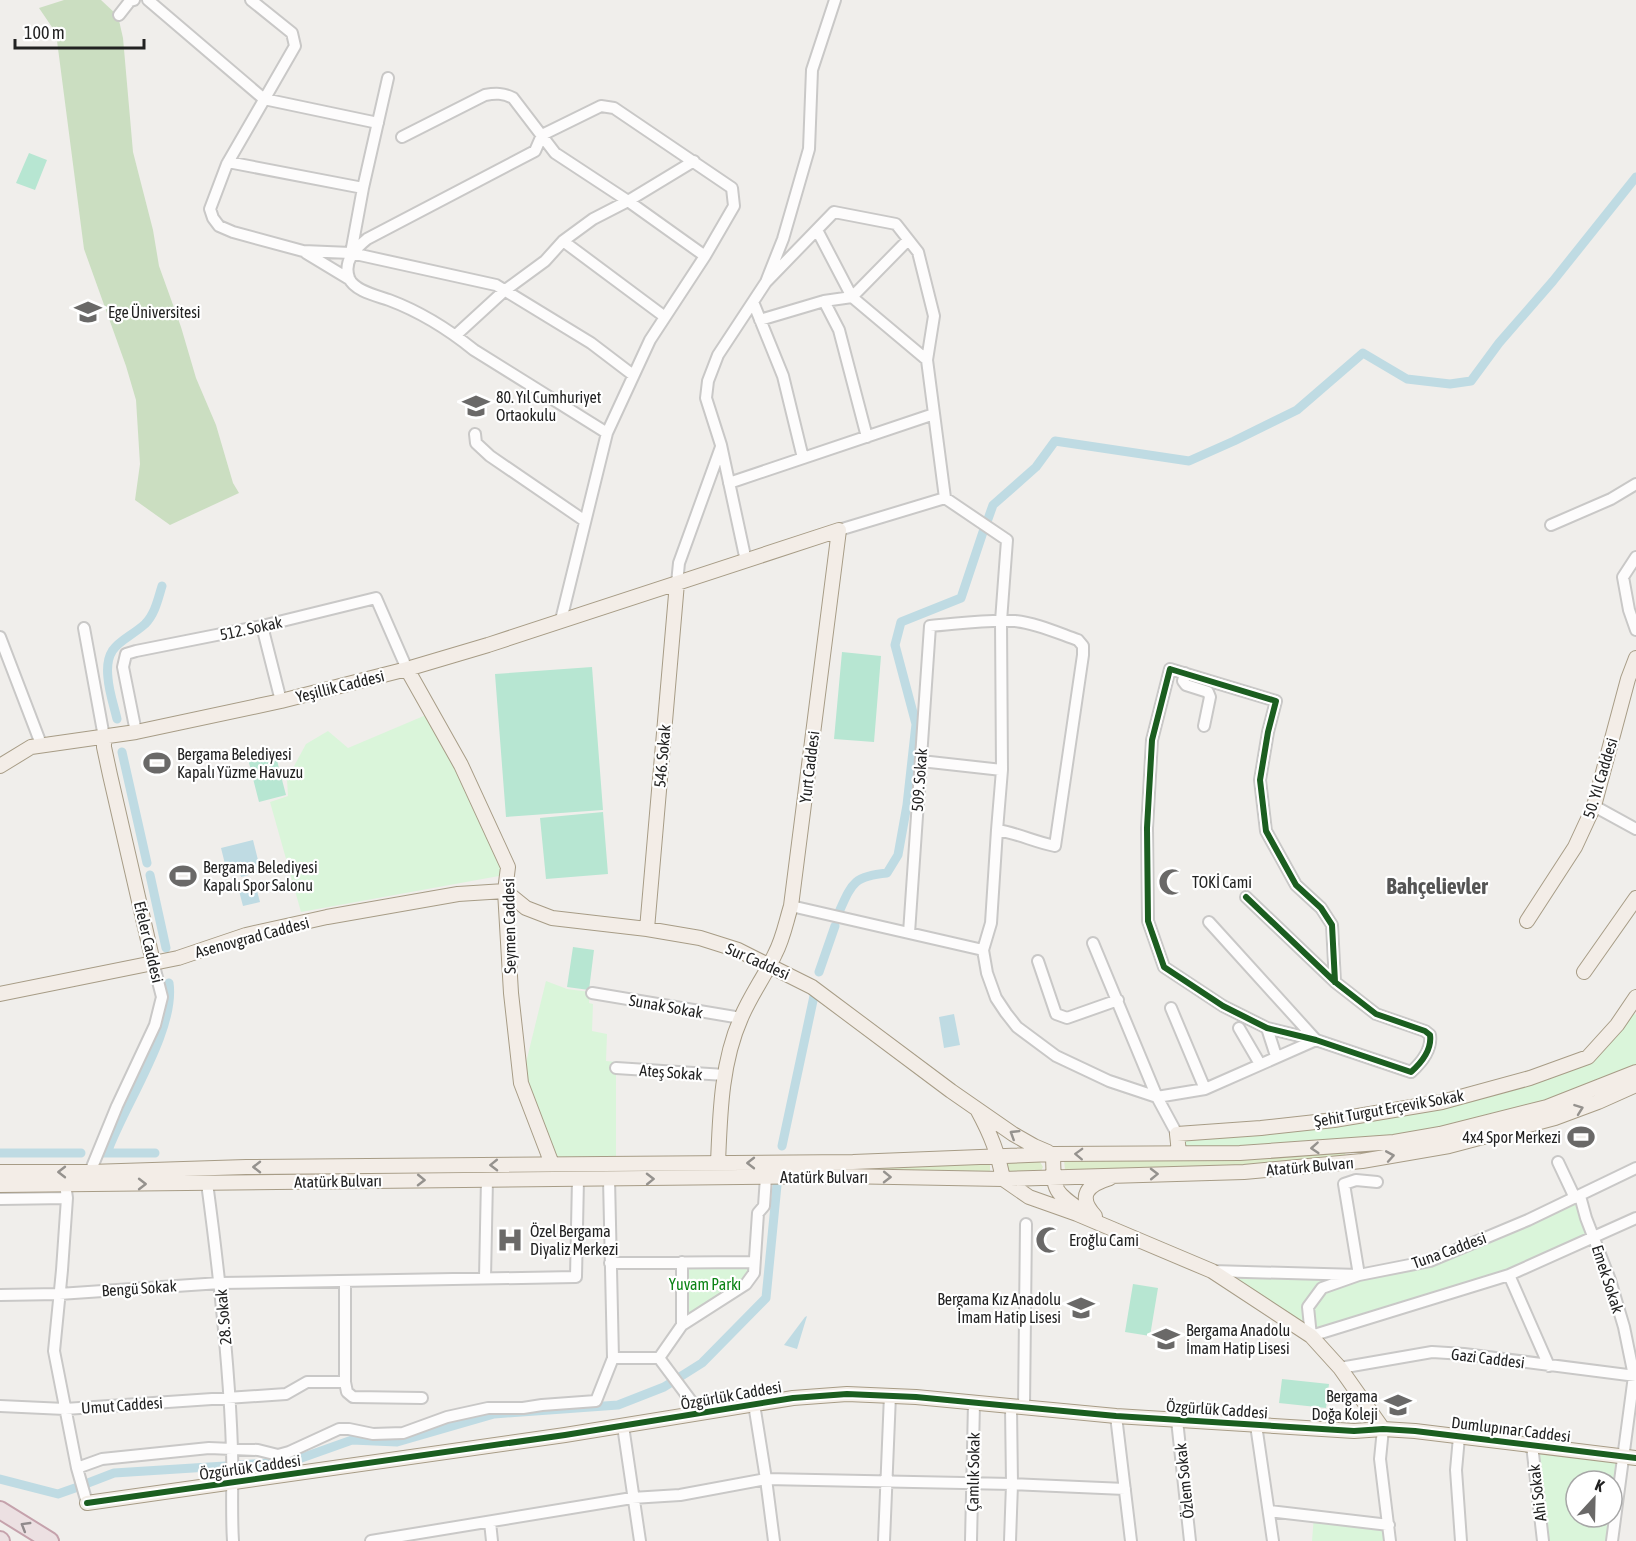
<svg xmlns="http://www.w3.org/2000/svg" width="1636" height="1541" font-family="'Asap Condensed',sans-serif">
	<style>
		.grass { fill: #ddeccb }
		.forest { fill: #cbdec1 }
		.park { fill: #daf5da; fill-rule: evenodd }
		.pitch { fill: #b7e6d2 }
		.water { fill: #bfdbe3 }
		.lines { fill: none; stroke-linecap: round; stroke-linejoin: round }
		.canal { stroke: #bfdbe3; stroke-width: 9 }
		.minor-casing { stroke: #c9c8c7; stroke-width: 14 }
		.major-casing { stroke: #a79c86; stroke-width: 16 }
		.highway-casing { stroke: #c5a2ac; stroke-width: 20 }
		.minor { stroke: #fdfcfc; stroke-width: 10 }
		.major { stroke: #f3ede7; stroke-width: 14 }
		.highway { stroke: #ece0e2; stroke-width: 16 }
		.cycleway-casing { stroke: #fff; stroke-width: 10 }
		.cycleway { stroke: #1b5e20; stroke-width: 6 }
		.oneway { stroke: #95928e }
		.oneway2 { stroke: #918a8c }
		.labels { text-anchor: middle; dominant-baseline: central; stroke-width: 4.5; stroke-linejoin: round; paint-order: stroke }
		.poi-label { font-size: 16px; fill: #222; stroke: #fff; text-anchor: start }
		.street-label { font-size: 16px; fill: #222; stroke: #fff }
		.park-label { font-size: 16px; fill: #0c8416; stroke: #fff }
		.district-label { font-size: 22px; font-weight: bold; fill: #555; stroke: #fff }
	</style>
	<rect width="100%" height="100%" fill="#f0eeeb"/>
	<path class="grass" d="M1345,1153L1346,1158L1244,1165L1065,1170L1064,1160H1224Z
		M1039,1160L1043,1167L1041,1171H1009L1006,1168V1162Z
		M990,1161V1171L847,1170L846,1165Z"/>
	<path class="forest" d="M64,0H101L118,16L123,38L133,152L153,230L159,266L181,327L196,378L216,425L233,483L239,493L170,525L135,500L140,464L136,400L126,366L84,249L56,33L39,8Z"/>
	<path class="park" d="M426,715L457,770L503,871L499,876L301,912L270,802L288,796L287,779L306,744L328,731L348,748Z
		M546,981L567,989L590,992L589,1003L593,1004L592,1031L607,1034L606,1061L616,1062V1163L552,1164L521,1083Z
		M1628,1008L1636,1015V1072L1440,1134L1179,1153L1177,1134L1442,1102L1588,1057Z
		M1580,1196L1595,1238L1509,1275L1311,1336L1212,1271L1359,1275L1430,1261Z
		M682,1262H754V1273L682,1325Z
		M1532,1445L1622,1456L1612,1541H1543ZM1576,1481H1612V1517H1576Z
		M1314,1516L1389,1525L1390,1541H1312Z"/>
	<path class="pitch" d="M29,153L47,160L35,190L16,183Z
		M842,652L881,656L874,742L834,739Z
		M592,667L603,810L506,817L495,674Z
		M274,749L286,795L259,802L247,755Z
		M603,812L608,874L546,879L540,818Z
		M573,947L594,950L589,990L567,987Z
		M1133,1284L1158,1288L1150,1336L1125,1332Z
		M1282,1379L1329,1384L1326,1408L1279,1403Z"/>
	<path class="water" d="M253,840L261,872L241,877L238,865L226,868L221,848Z
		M256,887L260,902L243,906L239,891Z
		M954,1014L960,1045L944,1048L939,1017Z
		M807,1316L797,1349L784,1345L805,1317Z"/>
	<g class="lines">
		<path class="canal" d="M988,519L993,505L1036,467L1055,441L1189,461L1234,441L1297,410L1363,353L1407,379L1450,384L1471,381L1499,343L1553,281L1636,177
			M117,719C114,706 109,692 108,678C104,643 125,642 145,624C155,614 158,599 162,586
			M122,752L147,863
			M150,875L166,948
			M839,912C852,883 854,876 887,873L898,855L907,805L916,724L895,645L901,622L961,598L983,532
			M819,972L835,926
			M782,1146L814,996
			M0,1153H81
			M103,1153H155
			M107,1153C124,1105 176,1030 169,983
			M240,1465L293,1461L352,1440L397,1442L494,1414L618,1405L664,1387L702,1363L766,1298L777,1185
			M0,1479L58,1494L75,1488
			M88,1483L114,1473L225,1466"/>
		<defs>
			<path id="minor" d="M148,0L264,99L378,123
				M251,0L292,33L295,46L227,164L210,209L213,218L219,226L233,232L303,251L351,253L496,285L591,343L633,375
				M119,15L130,1L134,0
				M402,137L485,95C496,93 503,93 513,98L555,153L628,201L705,256
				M228,162L363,188
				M817,230L852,297L927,360
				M563,241L665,317
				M306,253L349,279
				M351,253L363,188L388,78
				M766,282L834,212L896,224L918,252L934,316L927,360L945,498L1007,540L1001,621L1002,770L997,830
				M824,301L839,330L867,437
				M753,302L783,376L803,458
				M760,320L824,301L852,297L908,240
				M456,335L504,291L545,261L563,241L593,219L628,201L694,161
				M475,434L476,443L490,456L585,521
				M729,483L934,414
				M1551,525L1611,499L1636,484
				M839,530L945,498
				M1636,557L1623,577L1629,610L1636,630
				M746,561L721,445L706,398L708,381L718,355L766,282L783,239L809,149L812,70L835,0
				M677,583L679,563L721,447
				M561,620L607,433L650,340L705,256L734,206L732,188L614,108L601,106L542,135L535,151L367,239C355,249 343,261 349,278C354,291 378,296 389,300C421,312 448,329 474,350L607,433
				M262,626L281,701
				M84,628L104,737
				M0,637L41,744
				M1185,673L1183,681L1186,685L1208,692L1210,697L1204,726
				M136,732L123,667L126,654L136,651L262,626L376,598L407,669
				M921,761L1002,770
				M1594,806L1636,829
				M1246,897L1335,982L1376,1014L1425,1031L1430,1035C1432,1049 1421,1063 1411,1072L1316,1040L1267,1028L1223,1006L1164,967L1148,921L1147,828L1152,740L1170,669L1276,701L1268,732L1260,780L1266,831L1296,885L1321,908L1332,925L1335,982
				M791,906L983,950
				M1209,922L1316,1040
				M909,933L930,626C957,624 987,619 1015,621C1036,623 1058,633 1078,640L1083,646V655L1055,846C1035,842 1017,833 997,830L991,923L983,950L987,973L996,998L1006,1013L1017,1027L1056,1056L1109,1081L1157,1097L1205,1089L1316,1040
				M1093,943L1157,1097L1177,1134
				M1038,961L1056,1014L1067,1018L1118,1000
				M592,993L741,1018
				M1171,1008L1205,1089
				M1239,1028L1260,1064
				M1267,1028L1276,1056
				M616,1068L725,1075
				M1558,1162L1575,1198
				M90,1172L117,1106L155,1025L162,997L153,962
				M609,1179L613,1358H659
				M1377,1182L1356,1180L1344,1184L1359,1275L1322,1288L1308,1307L1311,1336L1509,1275L1636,1218
				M207,1183C219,1272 229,1360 232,1449C233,1480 231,1510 233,1541
				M65,1184L67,1198L62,1270L54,1351L77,1468L87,1503
				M1580,1196L1586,1218L1610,1280L1624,1327L1634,1376L1612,1541
				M0,1199L67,1198
				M610,1263L754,1262
				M1212,1271L1359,1275L1430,1261L1528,1220L1636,1168
				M1509,1275L1549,1366
				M485,1278L487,1179
				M0,1295L59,1294L220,1283L576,1277L578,1179
				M682,1325V1262
				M1340,1368L1432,1352L1464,1354L1636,1376
				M345,1382L347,1392L353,1397L422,1398
				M0,1406L65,1409L286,1394L307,1382H345V1281
				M1024,1408L1026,1224
				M700,1413L659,1358L682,1325L746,1284L754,1273L758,1213L764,1206L766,1177
				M1116,1416L1131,1541
				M1177,1420L1190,1541
				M1256,1425L1273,1541
				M623,1426L640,1541
				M1383,1429L1380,1459L1390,1541
				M1459,1437L1456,1470L1461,1541
				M1532,1445L1543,1541
				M77,1468L102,1459L209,1448L258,1450L278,1455L289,1452L339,1429H349L373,1434L403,1433L447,1417L488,1408H523L542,1405L596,1401L613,1358
				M1269,1511L1389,1525
				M490,1522L492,1541
				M371,1541L632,1498L680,1495L766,1479L754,1404
				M774,1541L766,1479L1012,1484L1125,1489
				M884,1541L890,1395
				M971,1541L974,1403
				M1010,1541L1012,1484L1011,1407"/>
			<path id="major" d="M407,669L461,765L508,867L505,891L511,993L521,1083L552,1164
				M104,737V747L110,775L153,962
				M0,766L31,747L136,732L281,701L407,669L488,645L839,530L791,906C786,922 783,939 775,954C765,976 750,996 741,1018C721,1063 720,1115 718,1163
				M505,891L526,908L552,918L647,929L700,938L738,950L812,987L951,1091L1013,1134L1034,1146L1048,1152
				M1527,921L1575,847L1594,806L1628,679L1636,658
				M647,929L677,583
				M1584,972L1636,898
				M0,994L178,958L246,935L327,917L458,894L505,891
				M978,1111C991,1135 998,1153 1003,1179
				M1179,1153L1177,1134L1261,1128L1334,1120L1442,1102L1530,1078L1588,1057L1617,1025L1636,997
				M1053,1154C1054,1191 1052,1190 1083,1212
				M0,1172H90L246,1167L853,1162L1053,1154L1240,1153L1394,1142L1440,1134L1547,1107L1636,1072
				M1003,1179L1029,1197L1077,1214L1212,1271L1311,1336L1340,1368L1383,1429
				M0,1185L839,1176L1003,1179L1244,1172L1362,1161L1449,1146L1555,1118L1598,1102L1636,1085
				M1095,1216C1077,1196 1087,1185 1110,1178
				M87,1503L565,1435L793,1398L847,1394L916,1397L1116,1416L1354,1431L1383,1429L1415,1431L1636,1458"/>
			<path id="highway" d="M0,1510L50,1541
				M0,1540L1,1541"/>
		</defs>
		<use href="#minor" class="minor-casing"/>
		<use href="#major" class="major-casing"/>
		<use href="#highway" class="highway-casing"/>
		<use href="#minor" class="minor"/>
		<use href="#major" class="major"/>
		<use href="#highway" class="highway"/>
		<defs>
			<path id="cycleway" d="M1246,897L1335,982L1376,1014L1425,1031L1430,1035C1432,1049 1421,1063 1411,1072L1316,1040L1267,1028L1223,1006L1164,967L1148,921L1147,828L1152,740L1170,669L1276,701L1268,732L1260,780L1266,831L1296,885L1321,908L1332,925L1335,982
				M87,1503L565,1435L793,1398L847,1394L916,1397L1116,1416L1354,1431L1383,1429L1415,1431L1636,1458"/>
		</defs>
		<use href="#cycleway" class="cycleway-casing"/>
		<use href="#cycleway" class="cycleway"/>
	</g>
	<defs><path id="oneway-chevron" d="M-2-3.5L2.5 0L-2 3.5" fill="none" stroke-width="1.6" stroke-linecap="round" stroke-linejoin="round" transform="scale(1.5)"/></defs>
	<g class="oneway">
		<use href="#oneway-chevron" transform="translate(1579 1109) rotate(-20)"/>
		<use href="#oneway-chevron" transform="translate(1014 1134) rotate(-148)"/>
		<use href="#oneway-chevron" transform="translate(1315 1148) rotate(176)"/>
		<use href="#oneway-chevron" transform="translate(1079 1154) rotate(-178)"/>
		<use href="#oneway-chevron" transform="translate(1390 1156) rotate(-10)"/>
		<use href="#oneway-chevron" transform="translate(751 1163) rotate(180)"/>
		<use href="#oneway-chevron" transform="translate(494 1165) rotate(179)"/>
		<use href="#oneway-chevron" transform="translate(257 1167) rotate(180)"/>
		<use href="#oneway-chevron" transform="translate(62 1172) rotate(180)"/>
		<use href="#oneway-chevron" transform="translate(1154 1174) rotate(-1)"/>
		<use href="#oneway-chevron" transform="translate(887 1177) rotate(1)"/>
		<use href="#oneway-chevron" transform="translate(650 1179) rotate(-1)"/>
		<use href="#oneway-chevron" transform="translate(421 1180) rotate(1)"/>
		<use href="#oneway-chevron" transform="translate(142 1184)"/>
	</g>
	<use class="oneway2" href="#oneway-chevron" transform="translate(25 1526) rotate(-149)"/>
	<defs>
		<symbol id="university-bare" viewBox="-9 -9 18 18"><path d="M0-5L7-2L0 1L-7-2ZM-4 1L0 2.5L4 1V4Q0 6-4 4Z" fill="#6a6968" stroke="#fff" stroke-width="2.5" paint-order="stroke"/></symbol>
		<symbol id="school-bare" viewBox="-9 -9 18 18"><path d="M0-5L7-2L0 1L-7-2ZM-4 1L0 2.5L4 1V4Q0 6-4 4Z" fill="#6a6968" stroke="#fff" stroke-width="2.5" paint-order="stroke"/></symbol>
		<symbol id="stadium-bare" viewBox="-9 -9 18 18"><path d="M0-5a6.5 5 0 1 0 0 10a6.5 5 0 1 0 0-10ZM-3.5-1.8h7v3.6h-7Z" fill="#6a6968" stroke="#fff" stroke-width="2.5" paint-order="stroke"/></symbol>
		<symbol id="mosque-bare" viewBox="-9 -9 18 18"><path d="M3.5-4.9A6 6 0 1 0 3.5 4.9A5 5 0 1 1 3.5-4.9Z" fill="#6a6968" stroke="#fff" stroke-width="2.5" paint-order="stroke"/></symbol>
		<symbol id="hospital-bare" viewBox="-9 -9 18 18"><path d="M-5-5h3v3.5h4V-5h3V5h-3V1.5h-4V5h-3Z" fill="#6a6968" stroke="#fff" stroke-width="2.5" paint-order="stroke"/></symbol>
	</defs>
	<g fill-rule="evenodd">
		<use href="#university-bare" x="69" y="293" width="38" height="38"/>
		<use href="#school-bare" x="457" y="387" width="38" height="38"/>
		<use href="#stadium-bare" x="138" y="744" width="38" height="38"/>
		<use href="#stadium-bare" x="164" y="857" width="38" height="38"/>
		<use href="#mosque-bare" x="1153" y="863" width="38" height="38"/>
		<use href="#stadium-bare" x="1562" y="1118" width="38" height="38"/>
		<use href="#hospital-bare" x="491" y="1221" width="38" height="38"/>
		<use href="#mosque-bare" x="1030" y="1221" width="38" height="38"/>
		<use href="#school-bare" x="1062" y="1289" width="38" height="38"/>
		<use href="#school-bare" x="1147" y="1320" width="38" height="38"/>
		<use href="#school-bare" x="1379" y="1386" width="38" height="38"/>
	</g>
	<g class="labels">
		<g class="poi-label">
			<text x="108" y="312">Ege Üniversitesi</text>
			<text x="496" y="397">80. Yıl Cumhuriyet<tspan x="496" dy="18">Ortaokulu</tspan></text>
			<text x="177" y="754">Bergama Belediyesi<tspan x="177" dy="18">Kapalı Yüzme Havuzu</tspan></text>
			<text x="203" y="867">Bergama Belediyesi<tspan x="203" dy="18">Kapalı Spor Salonu</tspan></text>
			<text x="1192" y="882">TOKİ Cami</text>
			<text x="1561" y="1137" text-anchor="end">4x4 Spor Merkezi</text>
			<text x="530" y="1231">Özel Bergama<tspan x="530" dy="18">Diyaliz Merkezi</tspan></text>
			<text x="1069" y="1240">Eroğlu Cami</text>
			<text x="1061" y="1299" text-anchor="end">Bergama Kız Anadolu<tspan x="1061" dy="18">İmam Hatip Lisesi</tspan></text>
			<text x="1186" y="1330">Bergama Anadolu<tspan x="1186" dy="18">İmam Hatip Lisesi</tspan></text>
			<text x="1378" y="1396" text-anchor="end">Bergama<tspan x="1378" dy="18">Doğa Koleji</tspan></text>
		</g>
		<g class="street-label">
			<text transform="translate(251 628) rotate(-12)">512. Sokak</text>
			<text transform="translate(340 686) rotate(-14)">Yeşillik Caddesi</text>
			<text transform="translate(662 756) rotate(-85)">546. Sokak</text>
			<text transform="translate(809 767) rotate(-83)">Yurt Caddesi</text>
			<text transform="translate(1600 778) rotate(-73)">50. Yıl Caddesi</text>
			<text transform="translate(919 780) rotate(-86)">509. Sokak</text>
			<text transform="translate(509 926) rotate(-91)">Seymen Caddesi</text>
			<text transform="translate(252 937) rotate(-15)">Asenovgrad Caddesi</text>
			<text transform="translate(149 942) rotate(77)">Efeler Caddesi</text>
			<text transform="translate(758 961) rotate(24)">Sur Caddesi</text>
			<text transform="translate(666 1006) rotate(10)">Sunak Sokak</text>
			<text transform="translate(671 1072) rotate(4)">Ateş Sokak</text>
			<text transform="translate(1389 1108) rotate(-10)">Şehit Turgut Erçevik Sokak</text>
			<text transform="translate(1310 1166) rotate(-5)">Atatürk Bulvarı</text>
			<text x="824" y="1177">Atatürk Bulvarı</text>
			<text transform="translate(338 1181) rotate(-1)">Atatürk Bulvarı</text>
			<text transform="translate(1449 1250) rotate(-20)">Tuna Caddesi</text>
			<text transform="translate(1608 1279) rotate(72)">Emek Sokak</text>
			<text transform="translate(139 1288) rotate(-4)">Bengü Sokak</text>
			<text transform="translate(223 1317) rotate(-95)">28. Sokak</text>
			<text transform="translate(1488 1358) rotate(7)">Gazi Caddesi</text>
			<text transform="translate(731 1395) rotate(-10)">Özgürlük Caddesi</text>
			<text transform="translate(122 1405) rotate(-4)">Umut Caddesi</text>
			<text transform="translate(1217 1409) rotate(4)">Özgürlük Caddesi</text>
			<text transform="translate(1511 1429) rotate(7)">Dumlupınar Caddesi</text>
			<text transform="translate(250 1467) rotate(-8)">Özgürlük Caddesi</text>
			<text transform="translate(973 1472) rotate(-89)">Çamlık Sokak</text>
			<text transform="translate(1184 1481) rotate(-96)">Özlem Sokak</text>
			<text transform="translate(1537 1493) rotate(-97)">Ahi Sokak</text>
		</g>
		<g class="park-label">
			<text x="705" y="1284">Yuvam Parkı</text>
		</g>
		<g class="district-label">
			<text x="1437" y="886">Bahçelievler</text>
		</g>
	</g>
	<g transform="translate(1594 1499) rotate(22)"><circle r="28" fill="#ffffff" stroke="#a7a7a7" stroke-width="1.5"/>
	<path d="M0-4.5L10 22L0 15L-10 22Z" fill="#6a6968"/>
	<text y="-9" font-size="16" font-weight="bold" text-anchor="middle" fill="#222222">K</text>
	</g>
	<path d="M15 39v9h129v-9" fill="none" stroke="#222222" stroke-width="3"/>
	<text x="24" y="39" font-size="18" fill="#222222" stroke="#ffffff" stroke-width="4.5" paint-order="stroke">100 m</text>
</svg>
